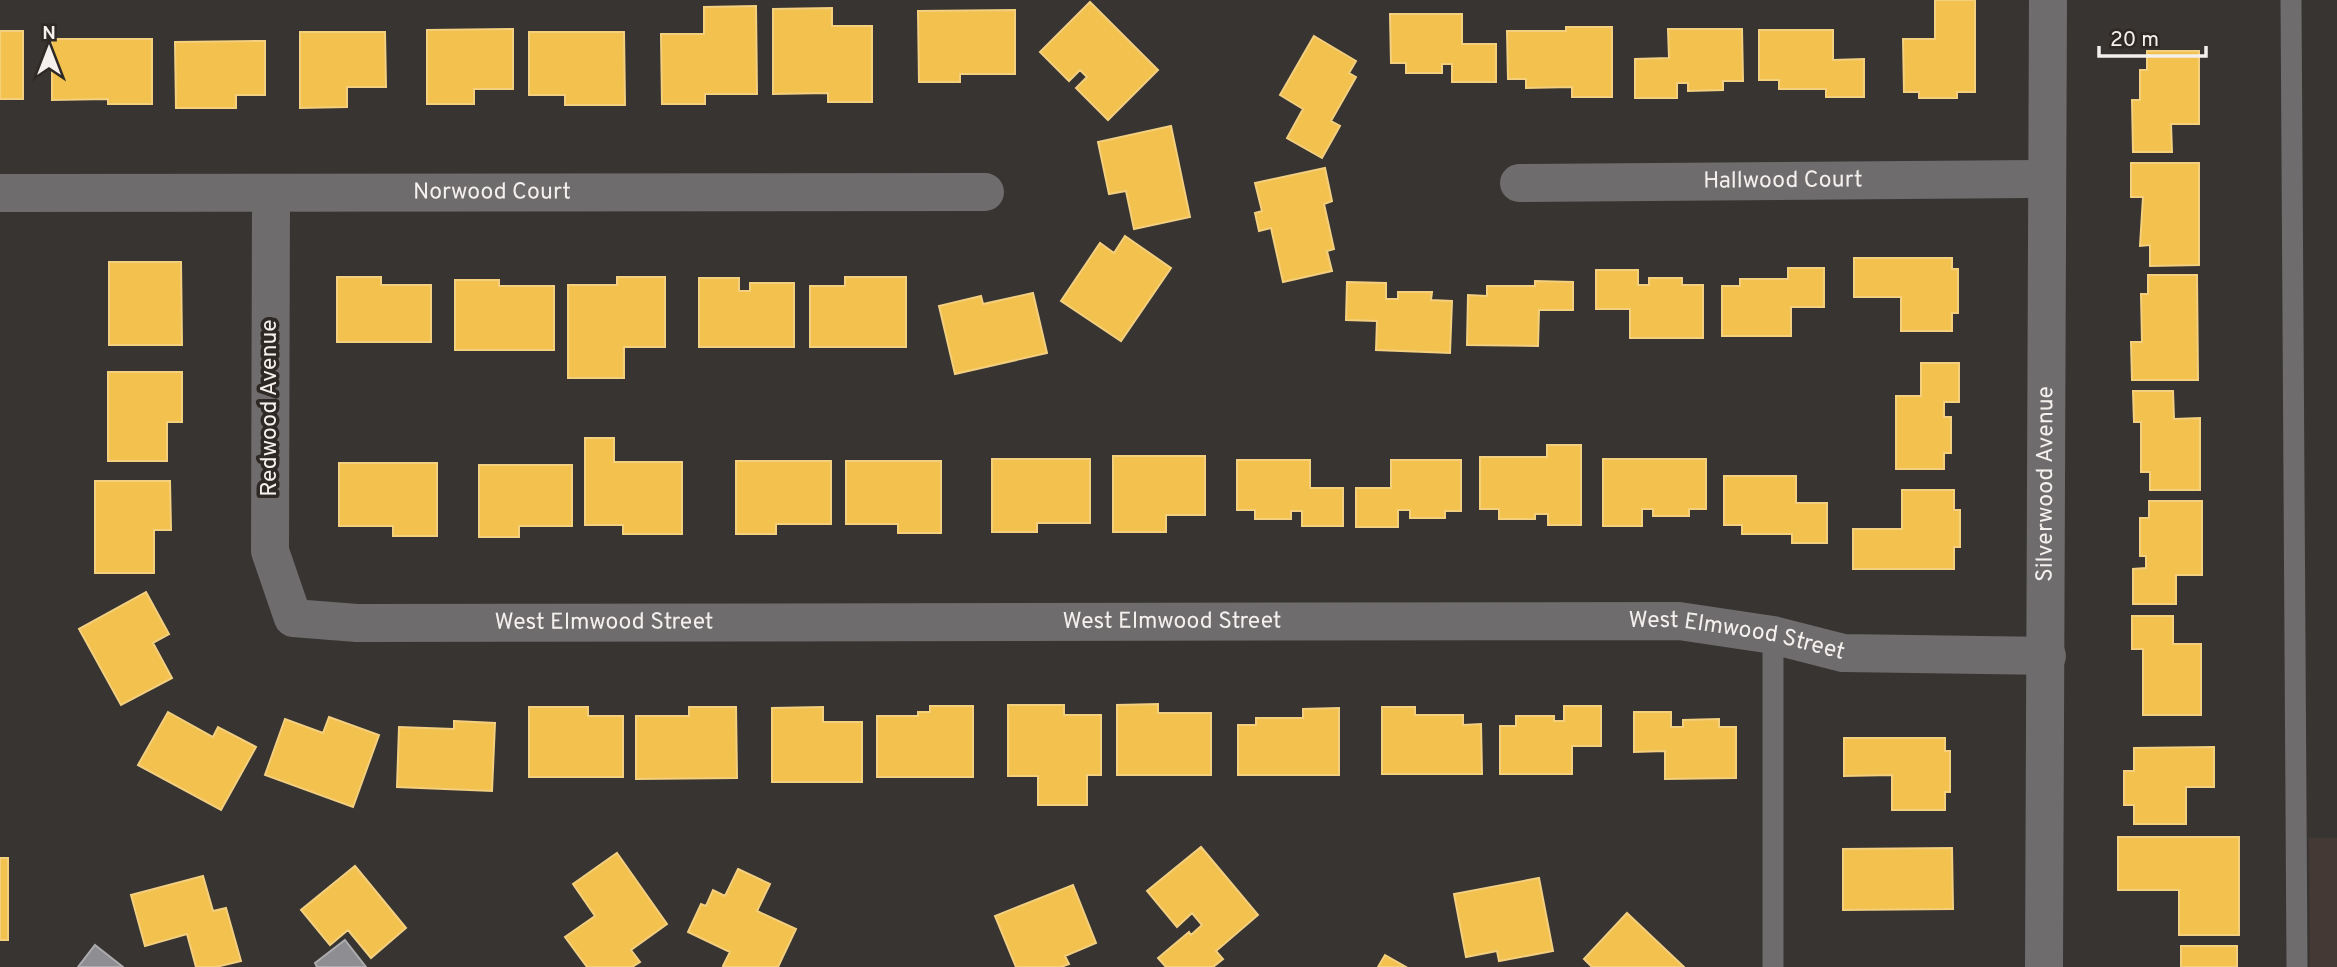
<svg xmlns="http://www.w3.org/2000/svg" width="2337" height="967" font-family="Overpass,sans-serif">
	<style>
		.built { fill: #443934 }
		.homes { fill: #f2c14e; stroke: #f3cf7e; stroke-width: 2 }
		.industry { fill: #8d8d92; stroke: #acabae; stroke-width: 2 }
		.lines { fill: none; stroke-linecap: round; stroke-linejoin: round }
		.lane { stroke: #6e6c6c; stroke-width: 21 }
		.street { stroke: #6e6c6c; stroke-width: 38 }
		.labels { text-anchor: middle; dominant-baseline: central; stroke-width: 7; stroke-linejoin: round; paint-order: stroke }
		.street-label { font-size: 23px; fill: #f4f0ee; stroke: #2f2926 }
	</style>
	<rect width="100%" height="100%" fill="#373432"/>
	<path class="built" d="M2309,838H2337V967H2310Z"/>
	<path class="homes" d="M1935,0H1975V92H1957V98H1919V92H1904L1903,39H1935Z
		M1090,2L1158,70L1108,120L1076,88L1087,77L1080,70L1069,81L1040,52Z
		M756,6L757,94H705V104H662L661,34H704V7Z
		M832,8V26H872V102H828V93L773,94V9Z
		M1015,10V74H960V82H919L918,11Z
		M1390,14H1462V44H1496V82H1452V64H1442V73H1406V63H1391Z
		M1566,27H1612V97H1572V87L1526,88V79H1508L1507,31H1566Z
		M513,29V89H474V104H427V30Z
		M1668,29H1742L1743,81H1723V90L1688,91V83H1677V98H1635V59L1669,58Z
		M1759,30H1833V60L1864,59V97H1826V89H1779V80H1759Z
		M0,31H23V99H0Z
		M300,32H385L386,87H347V107L300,108Z
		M529,32H624L625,105H565V95H529Z
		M1314,36L1356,61L1349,73L1356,77L1331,121L1340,126L1322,158L1287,138L1303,109L1280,95Z
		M52,39H152V104H108V99L52,100Z
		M265,41V95H236V108H176L175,42Z
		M2147,51H2199V124H2171L2172,152H2133L2132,100H2140V70H2147Z
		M1171,126L1190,217L1134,229L1126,191L1109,194L1098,142Z
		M2131,163H2199V265L2150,266V245L2140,246L2143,197H2131Z
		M1325,168L1332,201L1324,204L1334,249L1327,251L1332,271L1283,282L1271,228L1259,231L1255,213L1262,211L1255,183Z
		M1125,236L1171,268L1121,341L1061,301L1100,243L1114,253Z
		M1854,258H1952V269H1958V313H1952V331H1901V297H1854Z
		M109,262H181L182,345H109Z
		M1788,268H1824V307H1791V336H1722V286H1740V279H1788Z
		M1596,270H1638V285H1649V278H1682V285H1703V338H1630V309H1596Z
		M2148,275H2197L2198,380H2132L2131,342H2142L2141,294H2148Z
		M337,277H381V285H431V342H337Z
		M617,277H665V347H624V378H568V285H617Z
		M845,277H906V347H810V286H845Z
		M699,278H739V291H750V283H794V347H699Z
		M455,280H499V286H554V350H455Z
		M1535,281L1573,282V310H1539L1538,346L1467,345L1468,295L1487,296V286H1535Z
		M1347,282L1386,283V299H1398V292H1432L1431,300L1452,301L1450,353L1376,350L1377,321L1346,320Z
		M1033,293L1047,353L955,374L939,306L981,296L983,304Z
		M1921,363H1959V402H1944V417H1951V453H1944V469H1896V396H1921Z
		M108,372H182V422H167V461H108Z
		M2133,391H2173L2174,419L2200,418V490H2150V472H2141V422H2134Z
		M585,438H614V462H682V534H623V525H585Z
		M1547,445H1581V525H1548V514H1535V519H1499V509H1480V457H1547Z
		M1113,456H1205V515H1166V532H1113Z
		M992,459H1090V523H1037V532H992Z
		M1603,459H1706V509H1689V516H1653V509H1642V526H1603Z
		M1237,460H1310V488H1343V526H1302V511H1291V519H1255V510H1237Z
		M1391,460H1461V511H1445V518H1410V510H1398V527H1356V488H1391Z
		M736,461H831V524H776V534H736Z
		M846,461H941V533H898V524H846Z
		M339,463H437V536H393V526H339Z
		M479,465H572V526H519V537H479Z
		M1724,476H1796V503H1827V543H1792V534H1742V525H1724Z
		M95,481H170L171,530H154V573H95Z
		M1902,490H1954V510H1960V547H1954V569H1853V529H1902Z
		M2149,501H2202V575H2176V604H2133V569L2146,568V556H2140V518H2149Z
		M146,592L169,634L153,643L172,678L121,705L79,629Z
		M2132,616H2173V644H2201V715H2143V649H2132Z
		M1158,704V713H1211V775H1117V705Z
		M1008,705H1064V715H1101V775H1087V805H1038V776H1008Z
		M930,706H973V777H877V716H918V712H930Z
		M1564,706H1601V746H1572V774H1500V726H1516V716H1554V721H1564Z
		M529,707H588V716H623V777H529Z
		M689,707H736L737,778L636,779V716H689Z
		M823,707V722H862V782H772V708Z
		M1382,707H1415V715H1463V725L1481,724L1482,774H1382Z
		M1339,708V775H1238V725H1256V718H1303V709Z
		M168,712L213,737L218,727L256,747L221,810L138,765Z
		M1634,712H1671V727H1683V720L1719,719V727H1736V778L1665,779V751L1634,752Z
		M329,717L379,735L353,807L265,775L285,719L323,733Z
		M454,721L495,723L492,791L397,787L399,727L454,729Z
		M1844,738H1945V751H1950V792H1945V810H1892V775L1844,776Z
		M2214,747V787H2186V824H2134V805H2124V771H2134V748Z
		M2118,837H2239V935H2179V890H2118Z
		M1201,847L1258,915L1216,951L1223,959L1213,967H1166L1158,958L1189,932L1191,935L1202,925L1192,913L1177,927L1147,891Z
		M1952,848L1953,909L1843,910V849Z
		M617,853L667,924L631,950L640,962L632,967H587L565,937L595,916L573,884Z
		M0,858H8V940H0Z
		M355,866L406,928L371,958L348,930L330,945L301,910Z
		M738,869L770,884L757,911L796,929L778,967H726L723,966L730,952L688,932L701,904L706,906L713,890L725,896Z
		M203,876L213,911L226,908L241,961L216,967H196L187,934L145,946L131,895Z
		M1539,878L1553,951L1499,961L1497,951L1466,957L1454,894Z
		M1073,885L1096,943L1065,956L1069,964L1061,967H1016L995,916Z
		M1627,913L1684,967H1592L1584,959Z
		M2181,946H2237V967H2181Z
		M1385,955L1406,967H1378Z"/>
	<path class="industry" d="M345,940L366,967H317L315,963Z
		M95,945L123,967H78Z"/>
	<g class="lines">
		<path class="lane" d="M2291,0L2297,967
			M1773,635V967"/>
		<g class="street">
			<path id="s1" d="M1519,183L2046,179"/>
			<path id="s2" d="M0,193L985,192"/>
			<path id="s3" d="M271,195L270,551L293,618L357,623L1679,621L1773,635L1843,653L2047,656"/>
			<path id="s4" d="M2044,967L2048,0"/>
		</g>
	</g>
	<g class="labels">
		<g class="street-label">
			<text stroke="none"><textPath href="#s1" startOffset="264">Hallwood Court</textPath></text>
			<text stroke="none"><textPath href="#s2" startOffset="492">Norwood Court</textPath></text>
			<text transform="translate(270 408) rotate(-90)">Redwood Avenue</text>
			<text stroke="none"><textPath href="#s4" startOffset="483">Silverwood Avenue</textPath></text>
			<text stroke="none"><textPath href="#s3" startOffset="1306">West Elmwood Street</textPath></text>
			<text stroke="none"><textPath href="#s3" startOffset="738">West Elmwood Street</textPath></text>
			<text stroke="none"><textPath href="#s3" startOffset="1872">West Elmwood Street</textPath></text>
		</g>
	</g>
	<g transform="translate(49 49)" stroke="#2f2926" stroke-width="5" paint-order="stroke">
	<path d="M0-5L12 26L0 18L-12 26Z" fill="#f4f0ee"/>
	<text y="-10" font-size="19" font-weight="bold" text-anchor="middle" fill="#f4f0ee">N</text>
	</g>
	<path d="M2099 46v10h107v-10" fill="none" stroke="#f4f0ee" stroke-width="3.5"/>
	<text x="2110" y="46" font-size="21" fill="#f4f0ee" stroke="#2f2926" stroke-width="5" paint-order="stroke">20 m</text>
</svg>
